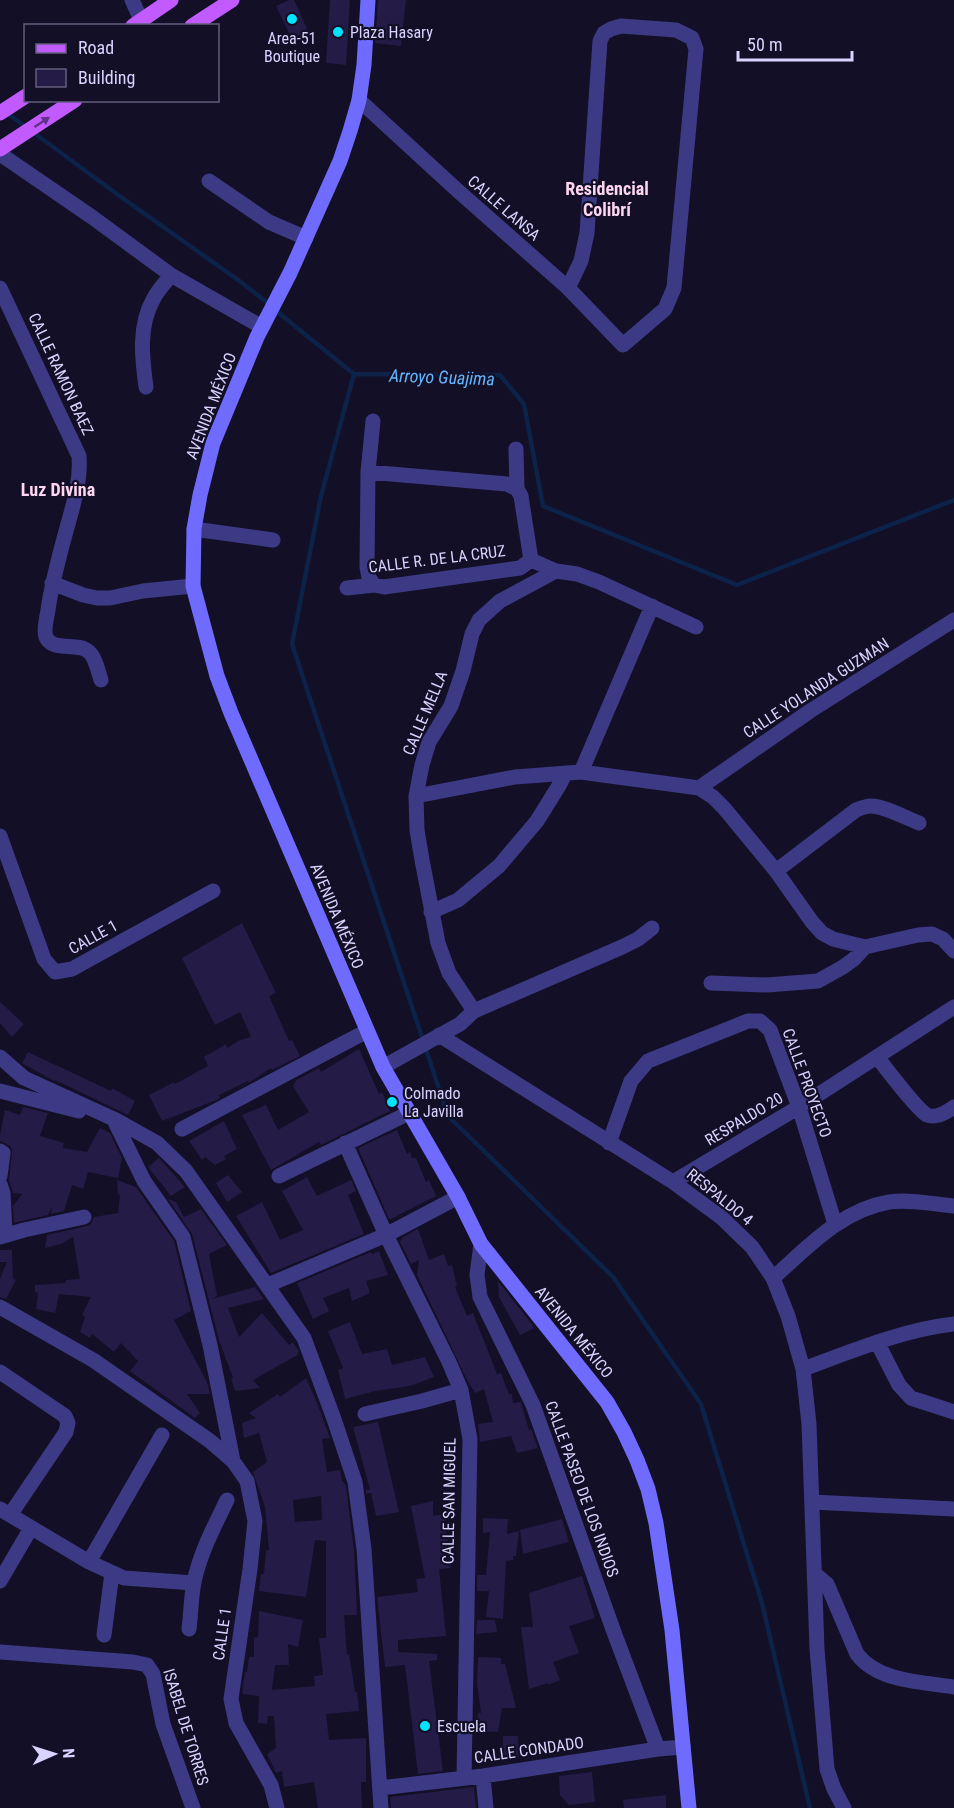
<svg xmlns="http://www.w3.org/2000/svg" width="954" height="1808" font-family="'Roboto Condensed',sans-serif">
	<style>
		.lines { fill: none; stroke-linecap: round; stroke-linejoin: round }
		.stream { stroke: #0c2248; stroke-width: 4.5 }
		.building { fill: #241b47; fill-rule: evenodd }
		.street { stroke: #3d3a85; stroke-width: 15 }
		.secondary { stroke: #6f6bff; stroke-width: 15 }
		.primary { stroke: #c25bff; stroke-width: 15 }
		.oneway { fill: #623188 }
		.poi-dot { fill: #00e5ff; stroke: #130f26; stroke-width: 2 }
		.labels { text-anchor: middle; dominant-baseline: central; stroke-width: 4.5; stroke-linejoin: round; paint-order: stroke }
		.poi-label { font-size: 16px; fill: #d9d4ff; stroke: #130f26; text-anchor: start }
		.street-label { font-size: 16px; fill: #d9d4ff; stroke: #130f26 }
		.neighbourhood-label { font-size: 18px; font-weight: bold; fill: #ffd6f0; stroke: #130f26 }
		.water-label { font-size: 18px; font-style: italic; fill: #62b6ff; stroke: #130f26 }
	</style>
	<rect width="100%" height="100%" fill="#130f26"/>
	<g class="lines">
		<path class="stream" d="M7,113L121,197L241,282L269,304
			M275,310L354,374L500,375L524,404L543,506L737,585L954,500
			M354,374L321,496L292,644L448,1116L613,1277L701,1404L762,1603L810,1808"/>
	</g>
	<path class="building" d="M289,0H294L308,31L292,39L276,6Z
		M330,0H350L346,65L326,63Z
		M378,0H406L401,46L375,43Z
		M242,923L276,993L269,996L289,1041L292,1040L300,1056L272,1070L271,1068L249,1083L248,1081L219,1095L220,1098L219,1099L162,1121L149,1095L174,1082L175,1084L208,1066L204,1057L226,1044L227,1048L240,1040L251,1037L240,1012L215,1025L182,958Z
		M0,1002L24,1024L12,1037L0,1023Z
		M359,1049L379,1094L382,1092L390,1111L321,1145L319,1142L271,1170L242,1115L266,1105L278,1130L309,1112L293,1086L296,1080L319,1068L321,1072Z
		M28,1052L111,1091L112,1088L135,1101L128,1115L55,1080L54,1081L22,1063Z
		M23,1107L48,1113L40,1136L64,1143L63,1148L87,1152L100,1128L110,1133L122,1158L118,1178L88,1172L83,1189L72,1185L64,1211L51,1214L52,1207L48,1215L14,1223L13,1206L22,1194L13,1193L9,1180L12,1150L10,1146L0,1141V1135L5,1110L20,1115Z
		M224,1121L237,1149L224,1156L226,1159L215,1165L205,1157L202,1160L189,1141Z
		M397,1130L407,1154L410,1152L412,1158H416L426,1182L429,1180L436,1196L391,1219H389L358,1148Z
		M159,1158L185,1187L171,1196L148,1167Z
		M228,1175L242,1192L227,1202L216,1183Z
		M307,1177L317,1196L351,1180L356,1191L348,1195L364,1234L271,1273L236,1216L262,1202L280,1240L303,1230L282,1191Z
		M117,1180L136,1187L174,1241L191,1311L174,1320L207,1382L210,1394H187L200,1413L195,1418L130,1371L138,1361L121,1343L114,1352L92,1334L90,1338L80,1332L85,1317L82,1315L91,1297L59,1294L55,1313L36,1309L38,1293L35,1292V1285L65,1283L66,1280L80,1279L73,1237L61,1244L45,1248L47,1235L87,1226L91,1224L94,1217L118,1213L120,1195L118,1194Z
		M168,1199L176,1202L184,1217L201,1209L227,1245L209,1254L217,1296L212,1299L255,1287L264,1299L228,1308L239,1337L262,1313L289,1345L293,1342L298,1350L299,1354L253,1380L260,1388L235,1391L231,1379L233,1378L219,1340L192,1234Z
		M418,1229L429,1260L444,1254L448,1266L452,1265L457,1286L455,1287L467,1316L473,1313L497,1374L501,1373L509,1394H512L513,1403L521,1402L529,1430L531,1429L538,1448L517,1453L511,1436L480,1442L478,1424L493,1422L484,1389L475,1393L467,1380L417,1275L419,1260L411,1264L400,1242L403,1237Z
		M0,1250H12L13,1279L16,1280L6,1299L0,1297V1279L7,1262H0Z
		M379,1251L388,1275L366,1281L370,1293L352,1301L349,1288L323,1298L329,1311L313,1319L297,1283L371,1252L372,1254Z
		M498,1281L531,1323L534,1328L520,1335L499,1297Z
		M350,1322L362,1354L387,1349L392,1365L425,1357L434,1377L410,1386L375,1391L345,1399L338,1370L343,1368L328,1331Z
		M306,1378L316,1400L330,1438L322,1439L327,1472L340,1470L342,1481H343L346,1486L354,1550L357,1615H344L347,1655L349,1654L355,1692H357L359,1711L326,1714L329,1740L366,1738V1782H361L362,1808H318L314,1782L284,1787L282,1771L276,1773L267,1754L276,1748L274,1716H268L267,1724L258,1723L259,1696L242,1694L245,1672H247L249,1657H254V1637L258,1638L259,1611L303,1620L298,1647L288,1644L289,1665H275L272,1690L315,1686L314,1676L323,1675L319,1638H326V1541L315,1540L306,1597L259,1591L261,1574H264L266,1551L269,1550L265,1507L253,1472L267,1462L259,1433L244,1438L242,1423L256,1418L249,1413L278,1394L280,1397ZM321,1496L322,1520L295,1522L293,1500Z
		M378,1422L399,1512L376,1516L371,1493L366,1494V1490H370L353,1427Z
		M433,1501V1516L444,1514L451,1568L439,1569L446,1636L398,1640V1652L437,1654V1660L429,1661L443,1771L418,1774L405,1665L385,1667L377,1597L418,1592L416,1579L425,1578L411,1506Z
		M483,1518L508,1519L507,1534L519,1531L516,1556H513V1560L506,1561L503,1619L486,1617L489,1591H477V1575H486L490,1532L483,1533Z
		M562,1519L569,1542L523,1554L520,1530Z
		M582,1576L595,1618L569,1626L579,1653L553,1662L560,1680L548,1685V1683L529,1689L521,1627H533L529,1593Z
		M477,1620H495L497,1632L476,1634Z
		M478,1657L501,1658V1664H505L516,1708H502L498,1732L476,1731L478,1713H481L477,1683Z
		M503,1736H518L519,1757L502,1758Z
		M592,1772L595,1802L569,1805L560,1795L559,1776Z
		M474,1787L476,1808H391L390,1797Z
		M666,1795V1808H624L623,1800Z"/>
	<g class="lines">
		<path class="street" d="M132,0L141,20
			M359,100L457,190L568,288L623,345L665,309L674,288L696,49L692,38L676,30L621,26L611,29L604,33L600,41L587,233L581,261L568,288
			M0,154L92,217L171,275L262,327
			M209,181L269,222L306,238
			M0,288L79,456C81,480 74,502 68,524C60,553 52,581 48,610C47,618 43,629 46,637C52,652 77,642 88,651C95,656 98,671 101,680
			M146,387C142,358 138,325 154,298C158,290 165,283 171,275
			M373,421L368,472L367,567L369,578L374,585
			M516,449L517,489L521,496L531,560
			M368,472L507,484L517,489
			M194,529L273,540
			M52,583L83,595L97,598H110L143,591L193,586
			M347,588L374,585L384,587L520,568L531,560L556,571L577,574L599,582L696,627
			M581,772L652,606
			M699,788L810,711L954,620
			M416,796L515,777L581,772L699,788L713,797L724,808L776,871L812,922L822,933L833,939L865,947L918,935L932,934L943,939L954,951
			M0,836L44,959L55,972L72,969L213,891
			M776,871L856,810C861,808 866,806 871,806C884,806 906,818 919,823
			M431,912L458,900L499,866L537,821L560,784L565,774
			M711,983L767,985L818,981L843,967L854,959L865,947
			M474,1011L449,973L438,943L422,860L417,830L416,796L422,765L429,742L451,706L463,671L472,634L479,620L500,601L556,571
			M439,1035L673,1182L722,1218L752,1247L773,1278L788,1316L803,1369L809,1424L817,1649L827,1769L834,1789L844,1808
			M0,1057L24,1078L116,1120L157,1143L186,1171L304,1338L334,1419L355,1482L364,1549L381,1808
			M877,1057C886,1068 917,1110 927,1115C936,1119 947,1112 954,1107
			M383,1067L460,1024L474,1011L622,947L638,939L652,928
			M0,1091L79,1111
			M114,1120L144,1181L183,1237L210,1345L233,1461
			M182,1129L367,1031
			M345,1143L386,1235L449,1362L461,1390L470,1439L464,1778
			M609,1143L631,1081L648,1061L748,1021H760L770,1030L799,1107L835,1224
			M0,1151L3,1153L0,1176
			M279,1176L409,1113
			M673,1182L799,1107L954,1007
			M0,1184L3,1193L5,1231L0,1237
			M0,1237L24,1230L84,1217
			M481,1244L477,1275L480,1297L533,1405L615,1635L658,1749
			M773,1278C807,1248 841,1210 889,1202C910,1199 933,1204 954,1206
			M268,1285L386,1235L458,1197
			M0,1307L93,1360L210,1441L233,1461L247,1481L255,1521L250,1569L231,1699L236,1723L271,1785L277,1808
			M877,1342L899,1385L911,1398L954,1412
			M803,1369C852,1351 902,1330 954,1324
			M0,1372L65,1416L68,1423L66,1432L10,1515
			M365,1414L422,1401L461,1390
			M812,1502L954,1509
			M0,1509L89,1562L124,1578L194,1583
			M89,1562L162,1435
			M815,1574L827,1584L857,1654C878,1682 922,1682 954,1687
			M0,1581L31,1528
			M189,1629C191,1614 191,1597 194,1582C200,1553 214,1527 227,1500
			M104,1635L112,1573
			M0,1652L133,1662L147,1665L153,1674L163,1724L193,1808
			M483,1776L486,1808
			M380,1788L483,1776L658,1749L683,1747"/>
		<path class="secondary" d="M368,0L364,65L359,100L350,131L340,161L290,273L257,337L213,443L200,495L194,529L193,586L217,676L231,713L383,1067L458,1197L481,1244L607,1402L624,1432L637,1460L648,1489L656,1523L672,1630L689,1808"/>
		<path class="primary" d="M133,26L171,0
			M192,26L232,0
			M0,113L26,96
			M0,149L75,100"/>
	</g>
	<defs><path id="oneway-solid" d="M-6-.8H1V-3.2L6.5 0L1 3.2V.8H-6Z" transform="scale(1.5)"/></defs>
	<use class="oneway" href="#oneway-solid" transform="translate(42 122) rotate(-33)"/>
	<g class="poi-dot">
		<circle cx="292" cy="19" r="6"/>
		<circle cx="338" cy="32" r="6"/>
		<circle cx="392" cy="1102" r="6"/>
		<circle cx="425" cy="1726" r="6"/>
	</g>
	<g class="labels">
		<g class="poi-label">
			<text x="350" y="32">Plaza Hasary</text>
			<text x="292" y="38" text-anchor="middle">Area-51<tspan x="292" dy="18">Boutique</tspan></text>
			<text x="404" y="1093">Colmado<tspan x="404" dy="18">La Javilla</tspan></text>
			<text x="437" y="1726">Escuela</text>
		</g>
		<g class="street-label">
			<text transform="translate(504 208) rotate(41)">CALLE LANSA</text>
			<text transform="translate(61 374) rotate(65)">CALLE RAMON BAEZ</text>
			<text transform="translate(211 406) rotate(-69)">AVENIDA MÉXICO</text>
			<text transform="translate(437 559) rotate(-7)">CALLE R. DE LA CRUZ</text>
			<text transform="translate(816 688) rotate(-33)">CALLE YOLANDA GUZMAN</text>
			<text transform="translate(425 713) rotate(-67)">CALLE MELLA</text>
			<text transform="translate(337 916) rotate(67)">AVENIDA MÉXICO</text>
			<text transform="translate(93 937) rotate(-29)">CALLE 1</text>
			<text transform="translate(807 1083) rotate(70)">CALLE PROYECTO</text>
			<text transform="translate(744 1119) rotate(-31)">RESPALDO 20</text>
			<text transform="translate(720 1197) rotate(39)">RESPALDO 4</text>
			<text transform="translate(574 1332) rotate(51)">AVENIDA MÉXICO</text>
			<text transform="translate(582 1489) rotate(70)">CALLE PASEO DE LOS INDIOS</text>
			<text transform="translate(449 1501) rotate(-89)">CALLE SAN MIGUEL</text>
			<text transform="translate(222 1634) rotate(-82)">CALLE 1</text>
			<text transform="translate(186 1727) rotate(73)">ISABEL DE TORRES</text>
			<text transform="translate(529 1750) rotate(-8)">CALLE CONDADO</text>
		</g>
		<g class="neighbourhood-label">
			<text x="607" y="188">Residencial<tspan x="607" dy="21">Colibrí</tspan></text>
			<text x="58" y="489">Luz Divina</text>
		</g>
		<g class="water-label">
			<text transform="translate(442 377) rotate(2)">Arroyo Guajima</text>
		</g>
	</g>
	<rect x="24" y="24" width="195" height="78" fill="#130f26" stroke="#625e7d" stroke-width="1.5"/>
	<rect x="36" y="44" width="30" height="9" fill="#c25bff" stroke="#625e7d" stroke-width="1.5"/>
	<text x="78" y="54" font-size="18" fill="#d9d4ff">Road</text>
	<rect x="36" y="69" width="30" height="18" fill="#241b47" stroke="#625e7d" stroke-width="1.5"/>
	<text x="78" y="84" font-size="18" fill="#d9d4ff">Building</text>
	<g transform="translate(54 1754) rotate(87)" stroke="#130f26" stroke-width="4.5" paint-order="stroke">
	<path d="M0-4.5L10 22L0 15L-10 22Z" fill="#d9d4ff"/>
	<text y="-9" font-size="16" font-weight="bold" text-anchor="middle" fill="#d9d4ff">N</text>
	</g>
	<path d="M738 51v9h114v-9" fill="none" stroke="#d9d4ff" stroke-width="3"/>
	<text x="747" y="51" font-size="18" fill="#d9d4ff" stroke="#130f26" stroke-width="4.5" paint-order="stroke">50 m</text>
</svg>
